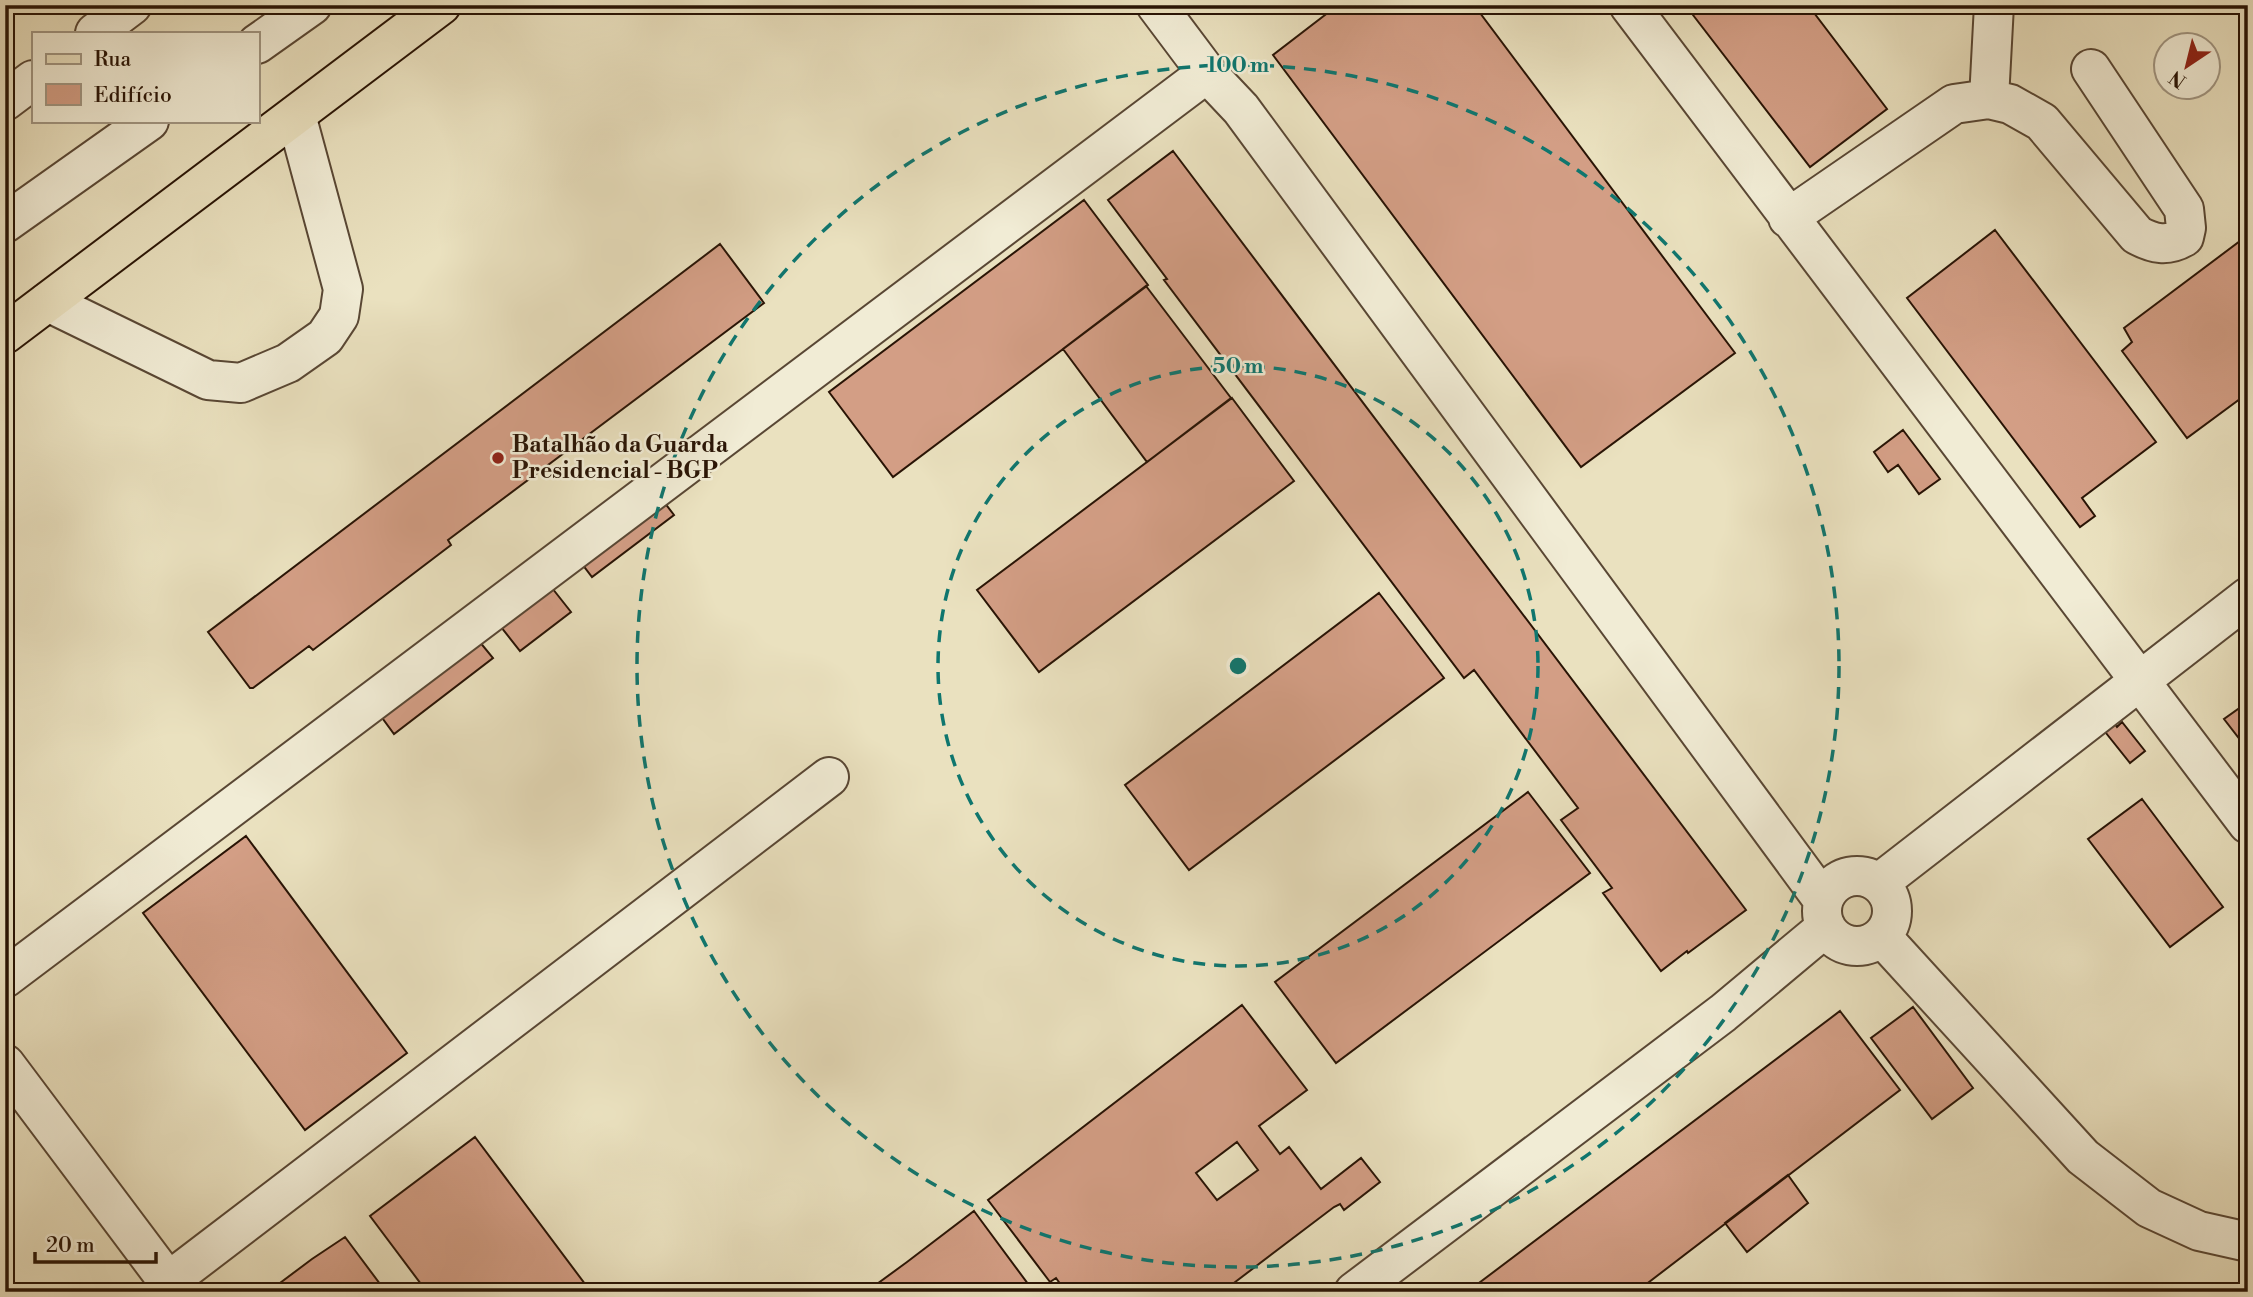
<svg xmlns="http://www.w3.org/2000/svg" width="2253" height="1297" font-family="'Libre Bodoni',serif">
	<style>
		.building { fill: #d39e85; stroke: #291405; stroke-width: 2; fill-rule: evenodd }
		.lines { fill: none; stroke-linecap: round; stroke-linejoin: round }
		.minor-casing { stroke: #594734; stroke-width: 42 }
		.major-casing { stroke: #291405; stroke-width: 42 }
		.path { stroke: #291405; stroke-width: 4.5; stroke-dasharray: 5 3.5; stroke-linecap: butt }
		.minor { stroke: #f1ecd5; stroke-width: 38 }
		.major { stroke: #eae1bf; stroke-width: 38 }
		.ring { fill: none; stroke: #0f766e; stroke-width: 3.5; stroke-dasharray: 12 9 }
		.poi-dot { fill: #8f2418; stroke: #f1ecd5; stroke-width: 2.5 }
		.labels { text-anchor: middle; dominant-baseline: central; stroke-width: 5; stroke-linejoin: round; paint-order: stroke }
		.poi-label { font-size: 23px; font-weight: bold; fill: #291405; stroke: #f1ecd5; text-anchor: start }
		.centre { fill: #0f766e; stroke: #f1ecd5; stroke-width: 3.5 }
		.ring-label { font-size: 21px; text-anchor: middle; font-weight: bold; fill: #0f766e; stroke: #f1ecd5; stroke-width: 5; stroke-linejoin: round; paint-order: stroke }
	</style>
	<rect width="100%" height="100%" fill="#eae1bf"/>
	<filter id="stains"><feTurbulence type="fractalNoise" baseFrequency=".00286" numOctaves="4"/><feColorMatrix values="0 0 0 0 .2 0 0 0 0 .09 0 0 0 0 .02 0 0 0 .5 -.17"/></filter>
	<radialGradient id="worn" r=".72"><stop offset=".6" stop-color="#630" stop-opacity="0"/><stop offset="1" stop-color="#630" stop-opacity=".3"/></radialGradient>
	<path class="building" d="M1338,5H1474L1735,353L1581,467L1273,55Z
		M1706,5H1808L1887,109L1810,167L1693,15Z
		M1173,151L1746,910L1688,953L1687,951L1661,971L1603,893L1612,888L1561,820L1578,808L1474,670L1464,678L1164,280L1167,279L1108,200Z
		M1084,200L1148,285L893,477L829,392Z
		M1995,230L2156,442L2082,498L2095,516L2080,527L1907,298Z
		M2248,235V393L2187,438L2122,351L2132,342L2124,328Z
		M720,244L764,303L448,540L451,545L313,650L309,646L253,688H250L208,632Z
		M1146,286L1231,398L1147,462L1063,349Z
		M1232,398L1294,481L1039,672L977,590Z
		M1903,430L1940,479L1919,494L1898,465L1888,472L1874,452Z
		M658,494L674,515L592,577L576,556Z
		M541,574L571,612L520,651L490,613Z
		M1379,593L1444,678L1189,870L1125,785Z
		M470,630L493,658L394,734L372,704Z
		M2248,702V750L2224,719Z
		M2112,720L2117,727L2122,722L2145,751L2130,763L2102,728Z
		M1528,792L1590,873L1336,1063L1275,982Z
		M2142,799L2223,907L2170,947L2088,839Z
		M246,836L407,1053L305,1130L143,913Z
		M1242,1005L1307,1090L1259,1126L1280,1154L1289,1147L1321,1189L1361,1158L1380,1182L1344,1210L1340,1204L1334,1207L1222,1292H1118L1112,1285L1103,1292H1066L1056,1278L1050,1282L988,1200ZM1237,1142L1258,1170L1217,1200L1196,1173Z
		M1913,1007L1973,1088L1932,1119L1871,1038Z
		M1840,1011L1900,1090L1636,1292H1467Z
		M475,1137L591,1292H427L370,1216Z
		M1788,1175L1808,1203L1747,1252L1725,1223Z
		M974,1211L1034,1292H866L907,1262Z
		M345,1237L386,1292H268L312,1259Z"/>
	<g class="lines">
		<defs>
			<path id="minor" d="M1156,5L1207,73L1241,109L1823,900
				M1629,5L2248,824
				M95,33L132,5
				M257,44L312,5
				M1989,99L1994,5
				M5,101L33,80
				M1788,218L1954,104L1989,99L2010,104L2042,122L2137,235C2154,244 2167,247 2184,237L2186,228L2184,209L2091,69
				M5,223L149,121
				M48,302L208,380L241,383L288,363L325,337L339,316L343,289L296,115
				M1822 911a35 35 0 1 1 70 0a35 35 0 1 1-70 0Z
				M1879,883L2248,597
				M1882,937L2083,1157L2149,1208L2199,1231L2248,1242
				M5,978L1207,73
				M5,1064L176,1292
				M169,1281L829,777
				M1354,1292L1723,1013L1826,927"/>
			<path id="major" d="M5,334L441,5"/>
		</defs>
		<use href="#minor" class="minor-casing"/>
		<use href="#major" class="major-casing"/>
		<path class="path" d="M1356,5L1359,9"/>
		<use href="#minor" class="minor"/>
		<use href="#major" class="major"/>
	</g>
	<g class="ring">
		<circle cx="1238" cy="666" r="300"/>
		<circle cx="1238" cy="666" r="601"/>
	</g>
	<circle class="poi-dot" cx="498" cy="458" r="7"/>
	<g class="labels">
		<g class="poi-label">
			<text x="512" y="445">Batalhão da Guarda<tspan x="512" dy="26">Presidencial - BGP</tspan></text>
		</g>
	</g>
	<circle cx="1238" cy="666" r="10" class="centre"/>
	<g class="ring-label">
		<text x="1238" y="72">100 m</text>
		<text x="1238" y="373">50 m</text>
	</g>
	<rect width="2253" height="1297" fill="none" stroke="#eae1bf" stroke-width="28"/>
	<rect x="7" y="7" width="2239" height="1283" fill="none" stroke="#291405" stroke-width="3.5"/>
	<rect x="14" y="14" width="2225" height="1269" fill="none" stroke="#291405" stroke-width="2"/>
	<rect x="32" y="32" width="228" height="91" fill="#f1ecd5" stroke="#a19682" stroke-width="2"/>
	<rect x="46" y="54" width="35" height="10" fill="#eae1bf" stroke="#a19682" stroke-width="2"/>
	<text x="94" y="66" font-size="21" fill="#291405">Rua</text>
	<rect x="46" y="84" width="35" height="21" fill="#d39e85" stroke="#a19682" stroke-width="2"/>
	<text x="94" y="102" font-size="21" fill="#291405">Edifício</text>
	<g transform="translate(2187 66) rotate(215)"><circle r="33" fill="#f1ecd5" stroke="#a19682" stroke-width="2"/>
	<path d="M0-5L12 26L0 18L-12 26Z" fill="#8f2418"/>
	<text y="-10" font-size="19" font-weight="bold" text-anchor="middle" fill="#291405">N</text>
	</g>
	<path d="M35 1252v10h121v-10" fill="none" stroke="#291405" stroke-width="3.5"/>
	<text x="46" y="1252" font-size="21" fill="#291405" stroke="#f1ecd5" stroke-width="5" paint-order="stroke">20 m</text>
	<rect width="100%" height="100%" filter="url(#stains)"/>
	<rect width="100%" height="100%" fill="url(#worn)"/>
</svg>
